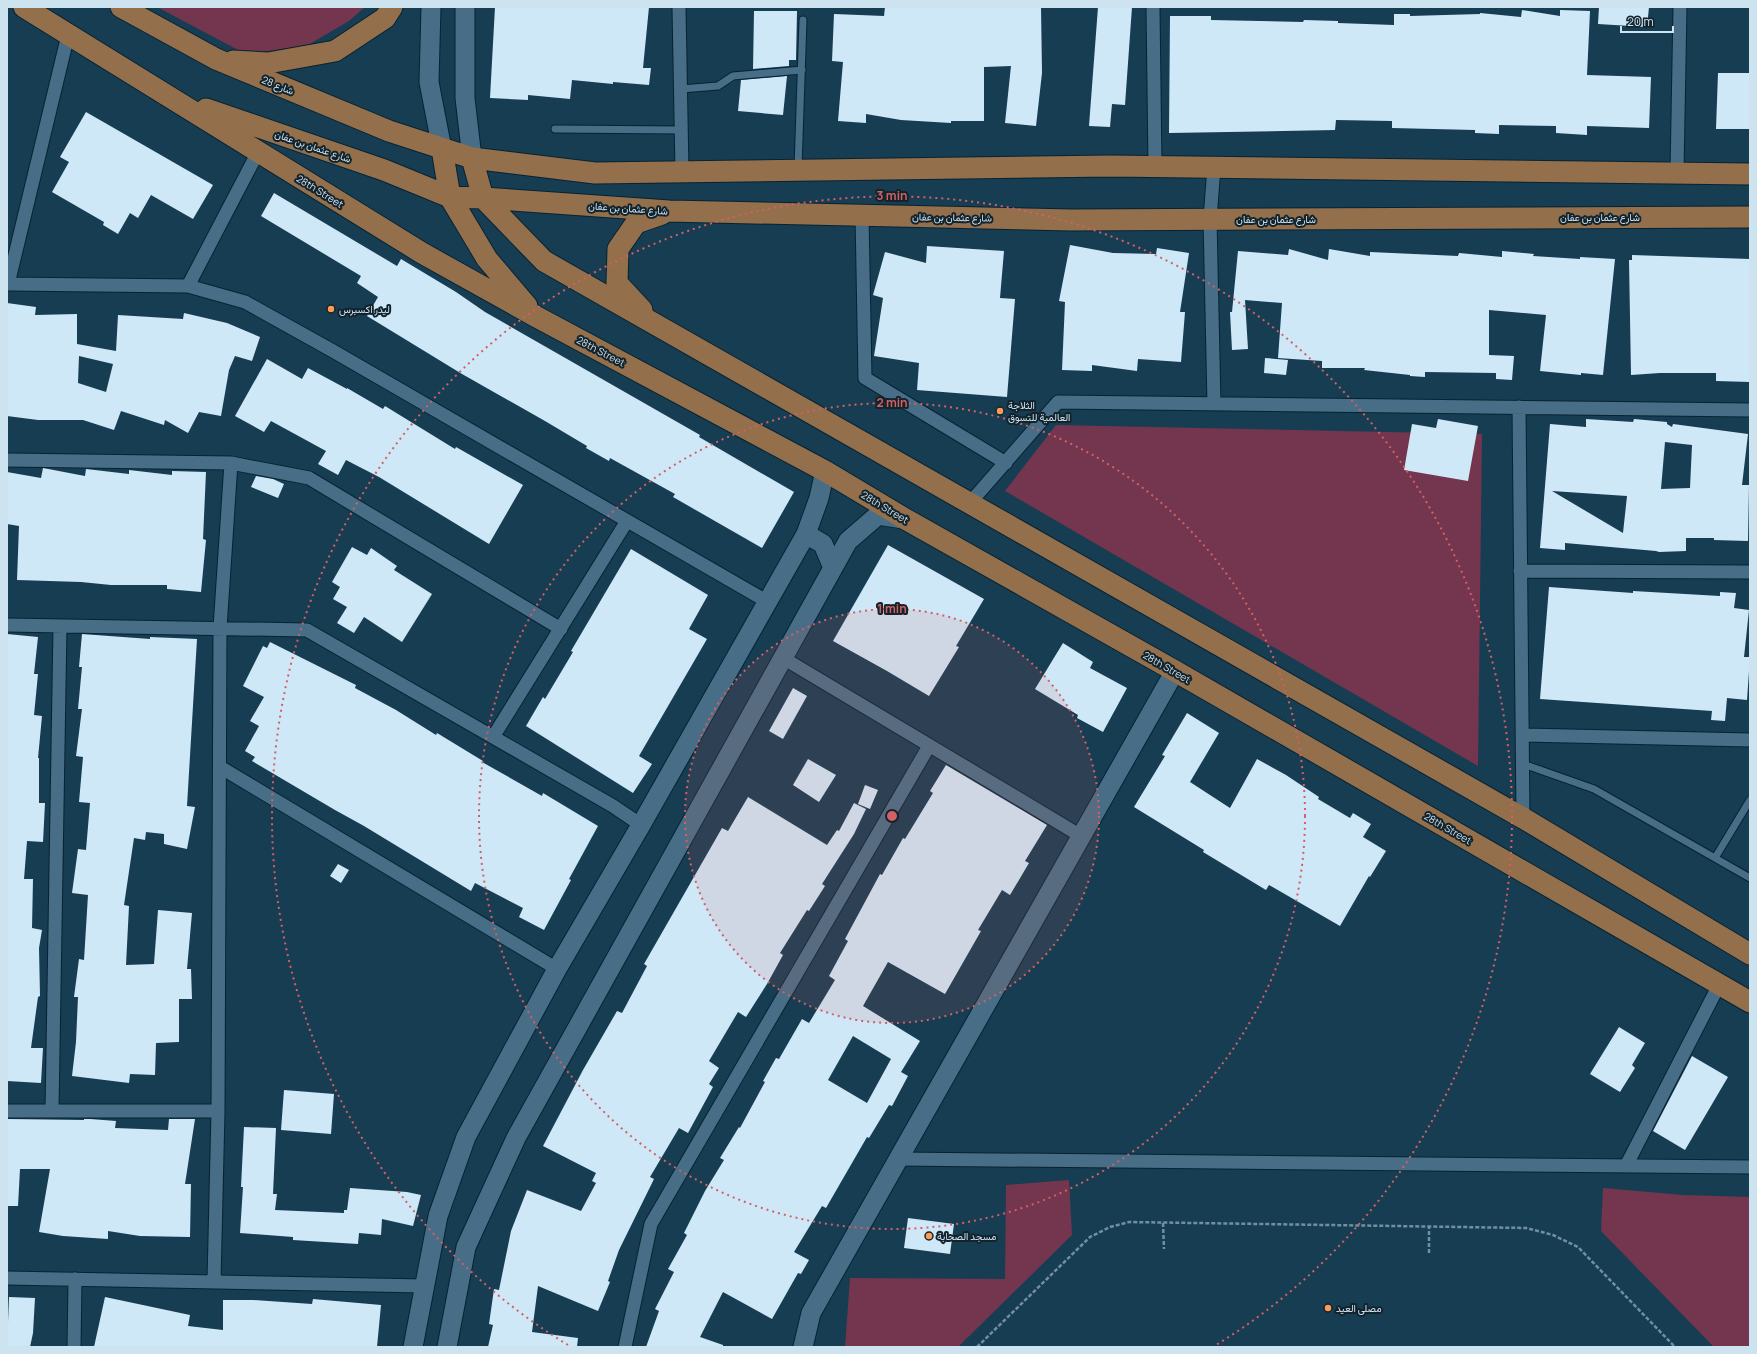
<svg xmlns="http://www.w3.org/2000/svg" width="1757" height="1354" font-family="Manrope,Vazirmatn,sans-serif">
	<style>
		.green { fill: #73364e }
		.building { fill: #cfe8f8; fill-rule: evenodd }
		.lines { fill: none; stroke-linecap: round; stroke-linejoin: round }
		.lane-casing { stroke: #062333; stroke-width: 9 }
		.street-casing { stroke: #062333; stroke-width: 15 }
		.secondary-casing { stroke: #062333; stroke-width: 21 }
		.primary-casing { stroke: #062333; stroke-width: 23 }
		.path { stroke: #728fa1; stroke-width: 2.5; stroke-dasharray: 4 2; stroke-linecap: butt }
		.lane { stroke: #476e86; stroke-width: 7 }
		.street { stroke: #476e86; stroke-width: 13 }
		.secondary { stroke: #476e86; stroke-width: 19 }
		.primary { stroke: #936f4b; stroke-width: 21 }
		.ring { fill: none; stroke: #d46064; stroke-width: 2; stroke-dasharray: 2 4 }
		.poi-dot { fill: #fc9d53; stroke: #12232c; stroke-width: 1.5 }
		.labels { text-anchor: middle; dominant-baseline: central; stroke-width: 4; stroke-linejoin: round; paint-order: stroke }
		.street-label { font-size: 10px; fill: #cee3f0; stroke: #12232c }
		.poi-label { font-size: 10px; fill: #cee3f0; stroke: #12232c; text-anchor: start }
		.centre { fill: #d46064; stroke: #12232c; stroke-width: 2 }
		.ring-label { font-size: 12px; text-anchor: middle; font-weight: bold; fill: #d46064; stroke: #12232c; stroke-width: 4; stroke-linejoin: round; paint-order: stroke }
	</style>
	<rect width="100%" height="100%" fill="#173d53"/>
	<path class="green" d="M157,7H365L349,21L308,45L255,53L242,52Z
		M1056,425L1482,434L1478,766L1005,491Z
		M1069,1180L1072,1235L958,1347H845L850,1278L1005,1279L1006,1185Z
		M1603,1188L1683,1195L1750,1197V1347H1714L1601,1231Z"/>
	<path class="building" d="M495,7H649L643,68H651L649,85L613,82V84L572,80L570,99L528,95V100L490,98Z
		M885,7H1041L1042,73L1036,126L1005,123L1011,66L984,67V121H951V123L901,120L866,114V123L838,121L843,62L832,61L834,14L884,16Z
		M1098,7H1132L1125,105L1112,104L1110,127L1089,126Z
		M1599,7H1649L1647,27L1598,24Z
		M1522,10L1560,16V10L1590,11L1587,75L1651,77L1649,128L1587,126V135L1556,133V126L1499,125V134L1475,133V130L1392,128V121L1336,120L1335,130L1169,133L1170,16H1211V20L1303,22L1304,20L1338,21V23L1394,25V14H1410V16L1480,14V13L1521,17Z
		M754,11H797L796,60H789V66L753,69Z
		M1718,73H1750V129H1716Z
		M787,76L783,115L738,111L741,80Z
		M86,112L213,185L193,219L151,195L138,218L130,213L118,234L103,225L104,222L52,192L69,162L60,157Z
		M274,193L397,266L401,259L456,292L485,312L700,435L699,437L794,492L762,548L673,497L675,494L610,458L609,461L586,448L587,446L545,421L462,374L367,316L378,297L357,283L361,276L261,216Z
		M1070,245L1113,253L1156,254L1157,248L1189,253L1180,312H1185L1181,362L1138,359L1137,371L1092,365V371L1062,370L1065,302L1059,301Z
		M927,246L1004,251L1000,298L1015,299L1007,397L917,390L919,363L874,356L883,298L873,295L885,252L926,263Z
		M1289,249L1328,260L1329,249L1370,256V252L1458,256L1459,253L1502,257V251L1534,254L1533,256L1580,259V257L1615,259L1603,375L1581,373V375L1540,371L1546,315L1489,310V355L1514,356L1512,380L1496,379V373L1425,372V377L1410,376V375L1364,370L1365,368H1322V361L1278,358L1282,303L1245,300L1248,349L1232,350L1230,312H1232L1238,251L1288,255Z
		M1632,255L1750,259V382L1716,381V373H1660L1631,375L1629,260H1632Z
		M7,303L36,307L35,315L77,314V344L116,351L118,315L183,319L184,313L227,323L260,337L252,361L235,356L229,370L221,416L199,412L188,433L165,420L164,425L121,411L114,430L83,420H38L7,416ZM79,356L113,364L106,392L78,383Z
		M1265,358L1288,360L1286,375L1264,373Z
		M267,359L302,379L308,368L347,389V388L383,409L385,406L455,449L456,447L523,485L489,544L379,477L346,460L338,475L318,464L326,451L271,421L264,432L235,416Z
		M1438,419L1478,426L1468,481L1404,470L1412,424L1436,428Z
		M1586,419L1633,422L1634,419L1667,422V424L1672,427L1673,424L1748,434L1742,485H1749L1748,541L1714,540V538H1686V551L1659,552L1656,551L1565,543V550L1540,548L1550,424L1586,427ZM1665,442L1692,445L1690,488L1661,489ZM1552,491L1627,496L1623,533Z
		M43,468L85,476L86,469L129,474V470L172,475V471L206,472L203,539L206,540L201,592L167,589V585H111L81,582L17,580L19,526L7,524V472L41,478Z
		M256,476L273,479L284,484L278,498L251,487Z
		M888,545L984,599L956,646L959,647L929,696L887,671L833,641Z
		M352,547L367,555L371,548L397,566L394,570L432,594L402,642L364,617L354,633L337,623L347,607L333,599L340,587L332,582Z
		M631,549L708,595L689,629L707,639L639,756L652,764L633,793L526,726L543,697L545,699L573,652L571,651Z
		M1549,587L1633,593V591L1720,596V592L1736,593L1734,608L1749,610L1744,657H1750L1747,700L1727,698L1725,721L1711,720L1712,711L1540,699Z
		M7,634L38,637L34,674H38L34,715L42,716L38,758H39V803H45L43,842L27,841L24,879H33L32,928L42,930L39,948L40,996L38,997L31,1048H43L41,1083L7,1081Z
		M82,634L150,639V637L197,639L187,806L195,807L187,849L164,844V834L146,832L145,840L134,838L124,905L129,906L126,965L154,964L158,910L192,913L187,969H191L192,999H179V1042L156,1043L155,1075L130,1074L129,1083L72,1076L76,1042L78,997H74L79,959L84,960L88,895L72,893L78,849L86,850L90,803L79,802L83,757L76,756L82,709H78L82,667H79Z
		M270,642L356,685L355,688L396,710L436,735L437,733L483,761L482,762L542,796L543,793L598,826L569,879L571,880L544,930L519,917L523,908L475,883L471,891L364,826L335,810L252,761L255,757L245,751L259,726L250,721L264,697L243,686L263,646L267,648Z
		M1063,643L1093,662L1090,668L1127,688L1103,732L1077,718L1078,715L1035,689Z
		M793,688L807,696L783,739L769,731Z
		M1187,713L1219,733L1190,782L1230,808L1257,759L1286,775L1319,797L1318,799L1350,818L1353,813L1371,824L1363,837L1386,851L1370,877L1369,876L1340,926L1269,885L1266,890L1203,852L1204,850L1134,807L1165,756L1162,755Z
		M808,759L836,775L819,802L793,785Z
		M946,765L1047,825L1025,861L1029,863L1010,895L1002,890L978,930L981,931L945,994L888,962L863,1006L920,1041L901,1072L908,1076L892,1106L889,1105L869,1138L867,1137L826,1208L822,1206L794,1252L809,1260L801,1274L798,1273L772,1319L723,1292L700,1337L723,1345V1347H646L659,1311L655,1309L674,1272L668,1269L687,1235L684,1233L705,1191L724,1160L720,1158L739,1127L740,1128L765,1082L763,1081L776,1058L779,1059L802,1019L809,1023L835,980L829,976L848,941L845,939L880,874L882,875L903,838L905,839L933,793L930,791ZM853,1036L891,1059L867,1103L828,1080Z
		M865,785L878,790L870,809L858,804Z
		M748,797L827,845L837,830L839,831L854,803L866,809L854,834L822,884L825,886L809,911L807,910L780,953L783,955L767,984L746,1017L738,1012L709,1061L719,1068L709,1084L713,1087L688,1133L679,1128L650,1177L654,1179L619,1250L608,1281L610,1282L598,1311L538,1286L532,1332L578,1338L577,1347H488L493,1325L489,1324L494,1289L499,1290L511,1231L527,1190L581,1211L596,1183L592,1181L596,1173L543,1146L583,1070L617,1011L622,1013L647,966L644,964L722,828L728,831Z
		M338,864L349,870L341,883L330,876Z
		M1619,1027L1645,1043L1632,1065L1635,1068L1620,1092L1590,1074Z
		M1692,1056L1728,1077L1685,1150L1653,1131Z
		M284,1090L334,1094L331,1134L281,1130Z
		M7,1119L84,1120V1119H90L116,1121L115,1128L168,1130L169,1119H195L185,1184H191L190,1237L140,1236L108,1231V1239L63,1236L39,1232L50,1169H20L18,1206H7Z
		M244,1127L276,1128L273,1194H277L275,1210L344,1213V1210H347L350,1188L407,1192L421,1195L413,1226L382,1219L381,1235L359,1233L358,1244L293,1240V1237L240,1233L243,1187H241Z
		M908,1218L954,1224L950,1254L904,1248Z
		M9,1297L35,1298L33,1333L30,1347H7Z
		M105,1297L190,1315L188,1326L223,1330V1300H253L312,1304L313,1299L381,1305L377,1347H94Z"/>
	<g class="lines">
		<defs>
			<path id="lane" d="M681,89L718,86L733,76L802,70
				M555,129L681,130
				M798,168L803,20
				M1523,764L1594,789L1750,878
				M1715,858L1750,800"/>
			<path id="street" d="M679,7L682,172
				M1153,7L1155,167
				M1677,172L1680,7
				M862,215L865,378L1006,463
				M7,284L188,286L245,302L333,351L768,602
				M8,284L68,35
				M188,286L258,152
				M1214,404L1210,219L1214,167
				M1519,407L1523,818
				M7,460L231,463L309,478L561,629
				M969,504L1058,402L1750,410
				M1520,571L1750,572
				M7,625L307,630L613,806L641,825
				M783,658L1081,836
				M1523,735L1750,740
				M493,737L627,521
				M220,767L557,969
				M7,1111H218
				M52,1111L60,626
				M898,1159L1750,1167
				M1626,1166L1719,985
				M7,1278L424,1286
				M214,1281L218,1111L220,628L231,463
				M74,1347L75,1279
				M625,1347L651,1224L929,746"/>
			<path id="secondary" d="M431,7L429,82L442,149
				M465,7V98L472,158
				M806,534L823,544L833,568
				M413,1347L438,1216L466,1137L557,969L641,825L806,534L819,498L825,471
				M447,1347L466,1247L516,1138L848,541L878,515L903,519
				M803,1347L811,1313L1175,671"/>
			<path id="primary" d="M24,7L422,253L535,316L825,471L907,520L1175,671L1750,1002
				M121,7L216,59L389,131L472,158L595,173L1110,166L1750,174
				M233,61L268,63L335,51L385,18L392,7
				M206,109L384,170L450,197L483,198L669,211L1071,220L1750,217
				M442,149L450,197L487,259L527,306
				M472,158L483,198L544,261L1523,818L1750,954
				M642,310L617,283L618,249L636,223L662,214"/>
		</defs>
		<use href="#lane" class="lane-casing"/>
		<use href="#street" class="street-casing"/>
		<use href="#secondary" class="secondary-casing"/>
		<use href="#primary" class="primary-casing"/>
		<path class="path" d="M1163,1223L1164,1249
			M1429,1253V1227
			M977,1347L1090,1237L1110,1227L1129,1222L1526,1228L1553,1235L1578,1247L1675,1347"/>
		<use href="#lane" class="lane"/>
		<use href="#street" class="street"/>
		<use href="#secondary" class="secondary"/>
		<use href="#primary" class="primary"/>
	</g>
	<circle cx="892" cy="816" r="207" fill="#d46064" fill-opacity=".12"/>
	<g class="ring">
		<circle cx="892" cy="816" r="207"/>
		<circle cx="892" cy="816" r="413"/>
		<path d="M568 1345A620 620 0 1 1 1216 1345"/>
	</g>
	<g class="poi-dot">
		<circle cx="331" cy="309" r="4"/>
		<circle cx="1000" cy="411" r="4"/>
		<circle cx="929" cy="1236" r="4"/>
		<circle cx="1328" cy="1308" r="4"/>
	</g>
	<g class="labels">
		<g class="street-label">
			<text transform="translate(278 85) rotate(22)">شارع 28</text>
			<text transform="translate(313 146) rotate(19)">شارع عثمان بن عفان</text>
			<text transform="translate(320 191) rotate(32)">28th Street</text>
			<text transform="translate(628 208) rotate(4)">شارع عثمان بن عفان</text>
			<text transform="translate(952 217) rotate(1)">شارع عثمان بن عفان</text>
			<text x="1600" y="217">شارع عثمان بن عفان</text>
			<text x="1276" y="219">شارع عثمان بن عفان</text>
			<text transform="translate(601 351) rotate(28)">28th Street</text>
			<text transform="translate(885 507) rotate(31)">28th Street</text>
			<text transform="translate(1167 667) rotate(30)">28th Street</text>
			<text transform="translate(1448 828) rotate(30)">28th Street</text>
		</g>
		<g class="poi-label">
			<text x="339" y="309">ليدر اكسبرس</text>
			<text x="1008" y="405">الثلاجة<tspan x="1008" dy="12">العالمية للتسوق</tspan></text>
			<text x="937" y="1236">مسجد الصحابة</text>
			<text x="1336" y="1308">مصلى العيد</text>
		</g>
	</g>
	<circle cx="892" cy="816" r="6" class="centre"/>
	<g class="ring-label">
		<text x="892" y="200">3 min</text>
		<text x="892" y="407">2 min</text>
		<text x="892" y="613">1 min</text>
	</g>
	<rect width="1757" height="1354" fill="none" stroke="#cee3f0" stroke-width="16"/>
	<path d="M1621 26v6h52v-6" fill="none" stroke="#cee3f0" stroke-width="2"/>
	<text x="1627" y="26" font-size="12" fill="#cee3f0" stroke="#12232c" stroke-width="3" paint-order="stroke">20 m</text>
</svg>
